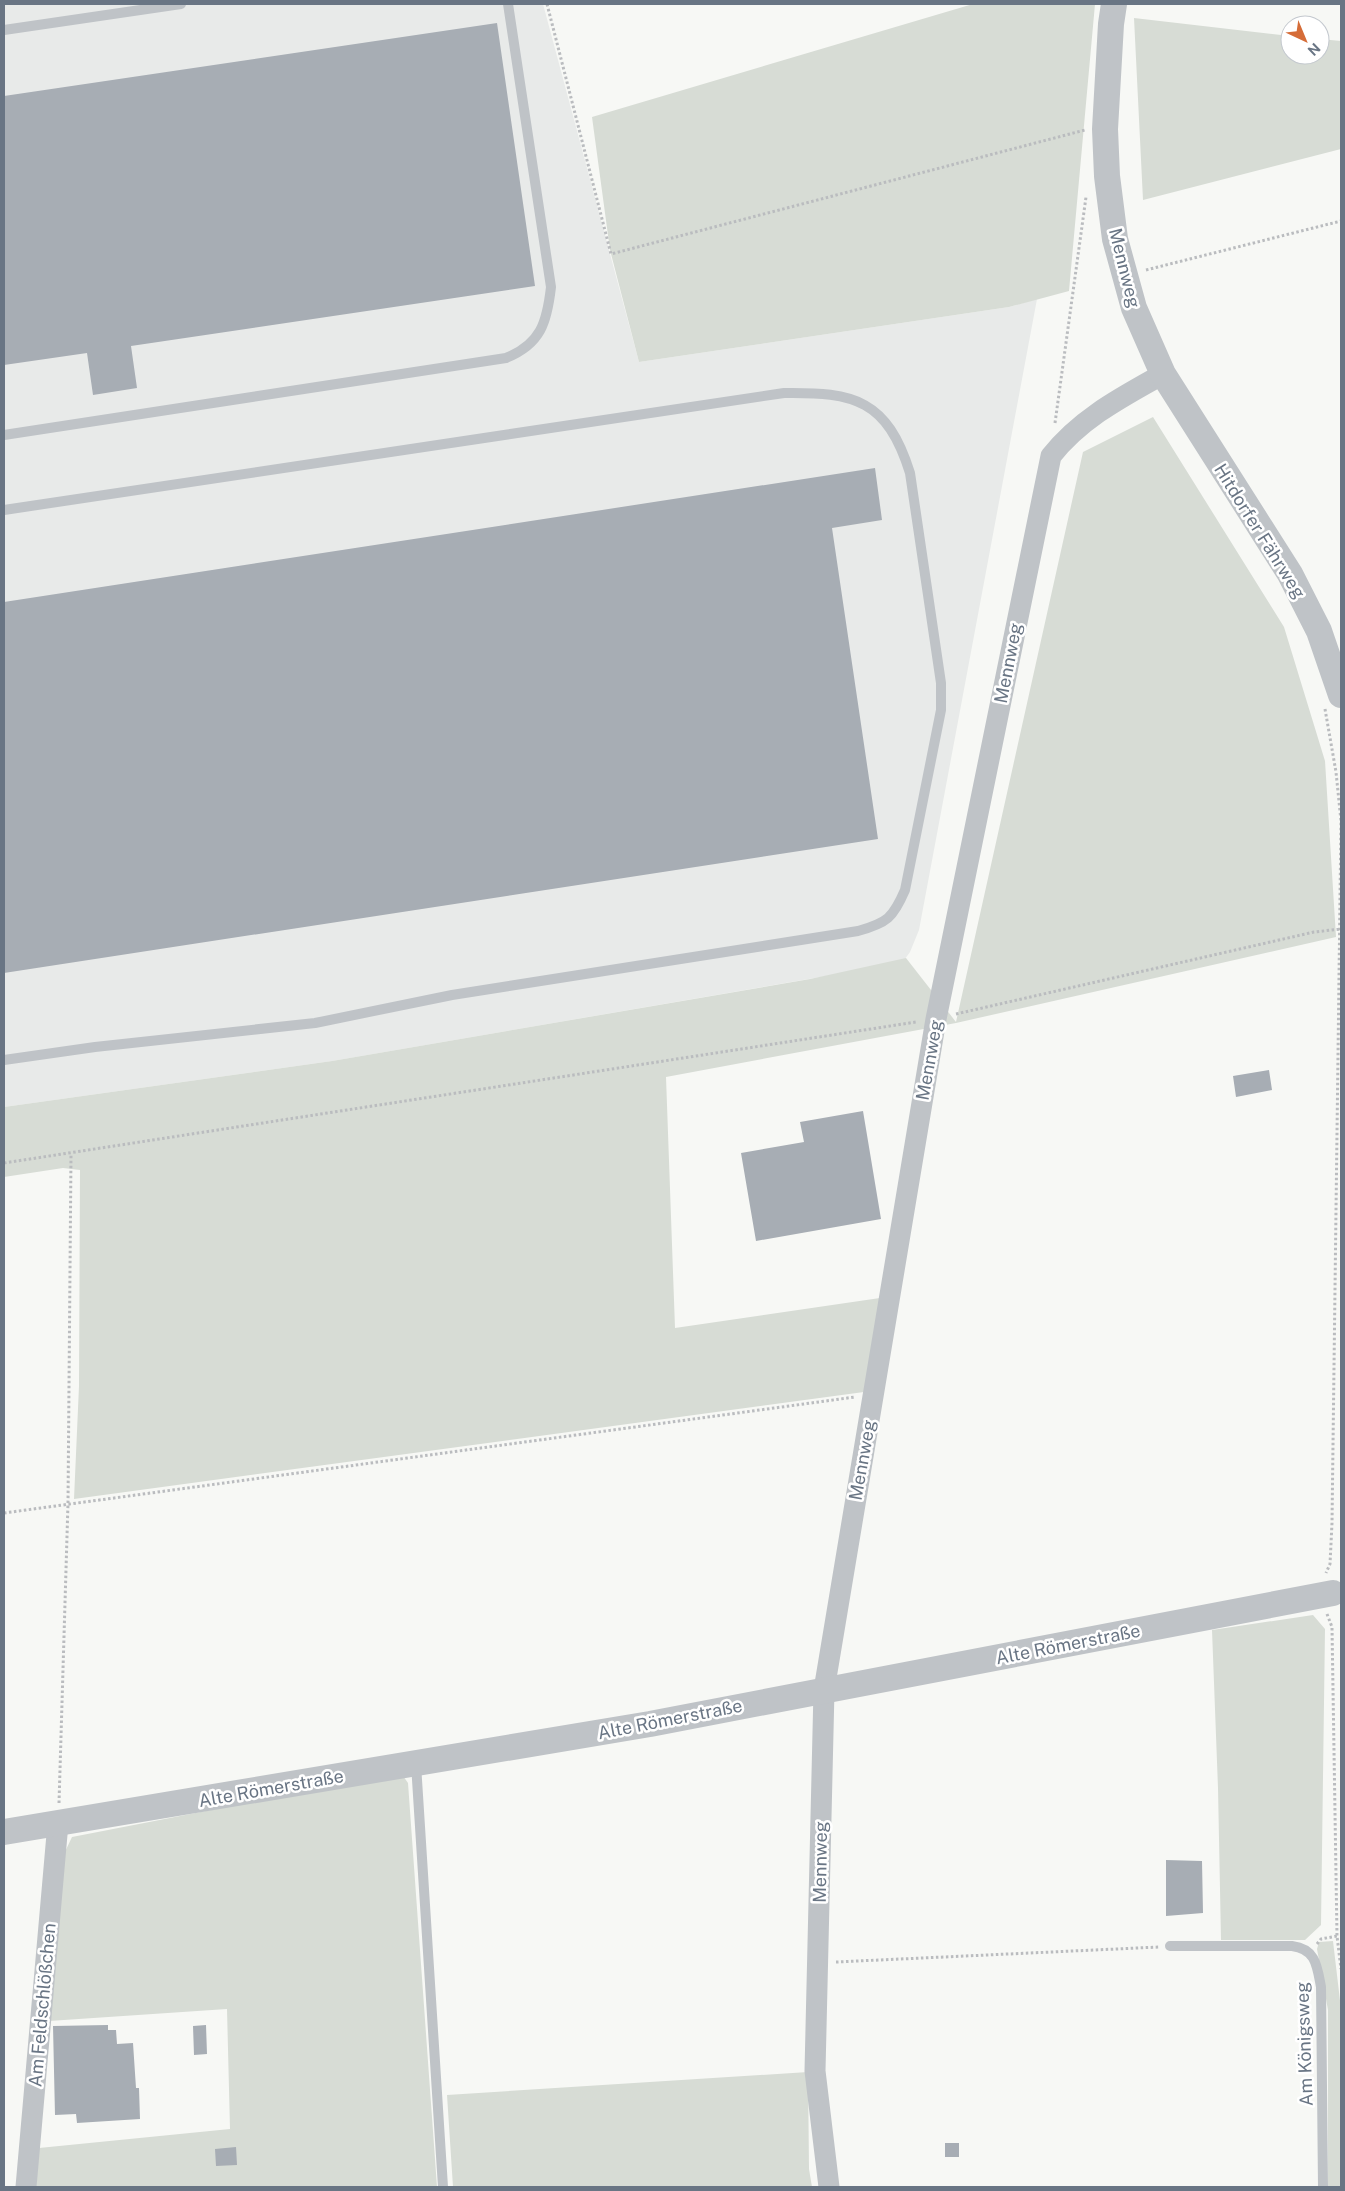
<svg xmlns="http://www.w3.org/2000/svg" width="1345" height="2191" font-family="'Public Sans',sans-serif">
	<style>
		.built { fill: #e8eae9 }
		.green { fill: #d7dcd5 }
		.building { fill: #a7adb4 }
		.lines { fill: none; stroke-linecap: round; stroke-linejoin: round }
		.path { stroke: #babcbf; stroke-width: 3; stroke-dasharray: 2.5 2.5; stroke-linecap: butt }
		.service { stroke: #bfc3c7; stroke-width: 10 }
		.minor { stroke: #bfc3c7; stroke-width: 21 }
		.tertiary { stroke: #bfc3c7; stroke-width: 26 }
		.labels { text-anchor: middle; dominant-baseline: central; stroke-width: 5; stroke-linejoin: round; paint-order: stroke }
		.street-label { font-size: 18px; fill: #697584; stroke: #fff }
	</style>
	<rect width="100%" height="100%" fill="#f7f8f5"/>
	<path class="built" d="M4,4H543L639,362L1009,307L1037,299L919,930L910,952L902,963L332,1061L4,1107Z"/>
	<path class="green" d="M973,4H1095L1069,291L1009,307L639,362L610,250L592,117Z
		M1134,18L1290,36V55H1320V39L1341,41V149L1143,200Z
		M1153,417L1284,627L1325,761L1336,937L956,1023L666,1077L675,1328L880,1298L864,1392L74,1499L79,1386L80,1170L63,1168L4,1177V1107L332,1061L810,979L906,958L956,1022L1083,452Z
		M1313,1615L1325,1629L1321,1925L1305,1940H1221L1218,1788L1212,1630Z
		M401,1773L408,1783L437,2187H36L39,2148L230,2129L227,2009L49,2021L63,1856L72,1837Z
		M1333,1941L1341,2009V2187H1328V2010L1317,1949L1319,1942Z
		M808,2072L809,2169L812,2187H453L447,2095Z"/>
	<path class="building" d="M497,23L535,286L131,346L137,388L93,395L87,353L4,365V96Z
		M875,468L882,520L832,528L878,839L4,973V602Z
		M1269,1070L1272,1090L1236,1097L1233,1076Z
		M863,1111L881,1219L756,1241L741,1153L804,1142L800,1122Z
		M1166,1860L1202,1861L1203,1913L1166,1916Z
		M108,2025V2030H116L117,2044L133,2043L136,2088H139L140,2119L77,2123L76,2114L55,2115L53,2026Z
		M206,2025L207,2054L194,2055L193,2026Z
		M945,2143H959V2157H945Z
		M236,2147L237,2165L216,2166L215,2149Z"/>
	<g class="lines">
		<path class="path" d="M547,4L611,254L1085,130
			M1146,270L1341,221
			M1055,423L1086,197
			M1325,709L1336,772L1341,821L1332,1523L1330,1564L1326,1573
			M956,1014L1314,932L1341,929
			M4,1163L916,1022
			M4,1513L855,1397
			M1327,1614L1332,1627L1337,1936L1341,1969
			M59,1803L68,1503L71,1154
			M1317,1944L1321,1939L1337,1936
			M836,1962L1159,1947"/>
		<path class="service" d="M4,30L181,4
			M4,435L506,358C541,344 547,322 551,287L508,4
			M4,510L784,393C855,392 887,400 910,473L941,683V710L905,890C893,918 887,923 858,931L452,995L315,1023L95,1047L4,1060
			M416,1764L443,2187
			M1170,1946H1292C1316,1949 1317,1966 1321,1987L1323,2187"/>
		<path class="minor" d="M26,2187L58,1823
			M829,2187L815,2071L824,1690L936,1019L1051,456C1081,418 1122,397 1163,374"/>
		<path class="tertiary" d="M1114,4L1111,24L1105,129L1107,176L1115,239L1134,308L1163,374L1290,574L1319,631L1341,695
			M4,1832L650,1724L1333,1593"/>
	</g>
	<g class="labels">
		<g class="street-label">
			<text transform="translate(1125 268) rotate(76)">Mennweg</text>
			<text transform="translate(1260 531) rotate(58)">Hitdorfer Fährweg</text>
			<text transform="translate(1008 663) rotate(-79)">Mennweg</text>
			<text transform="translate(929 1060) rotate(-80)">Mennweg</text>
			<text transform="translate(862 1460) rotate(-80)">Mennweg</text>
			<text transform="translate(1068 1644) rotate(-11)">Alte Römerstraße</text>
			<text transform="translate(670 1719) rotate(-11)">Alte Römerstraße</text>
			<text transform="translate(271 1788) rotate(-10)">Alte Römerstraße</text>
			<text transform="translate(820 1862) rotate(-89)">Mennweg</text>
			<text transform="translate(42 2005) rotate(-85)">Am Feldschlößchen</text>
			<text transform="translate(1304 2044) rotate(-92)">Am Königsweg</text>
		</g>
	</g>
	<rect width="1345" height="2191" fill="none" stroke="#697584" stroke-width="10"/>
	<g transform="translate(1305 40) rotate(136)"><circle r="24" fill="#ffffff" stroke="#c3c8ce"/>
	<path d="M0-4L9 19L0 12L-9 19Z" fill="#d56c38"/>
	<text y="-8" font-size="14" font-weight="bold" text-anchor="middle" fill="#697584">N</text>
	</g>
</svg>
